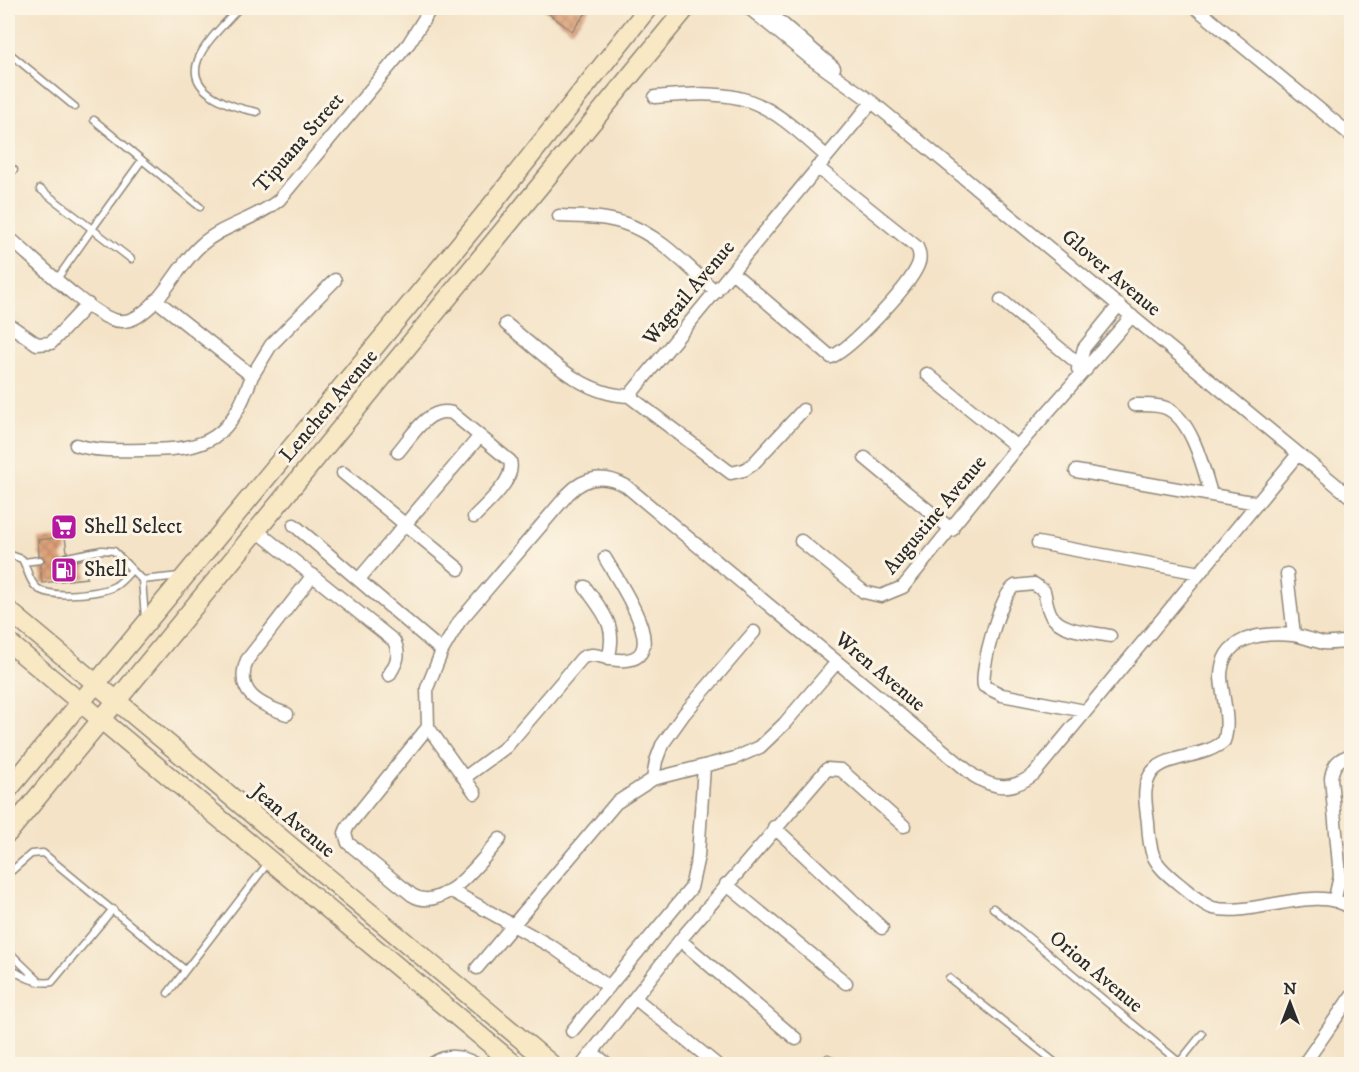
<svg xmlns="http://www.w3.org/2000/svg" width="1359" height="1072" font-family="'IM FELL DW Pica',serif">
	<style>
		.building { fill: url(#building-cross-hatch) }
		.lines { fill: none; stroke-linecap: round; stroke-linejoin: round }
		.service-casing { stroke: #908779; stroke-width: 9 }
		.minor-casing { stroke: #908779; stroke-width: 15 }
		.secondary-casing { stroke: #908779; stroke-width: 21 }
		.service { stroke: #fff; stroke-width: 6 }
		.minor { stroke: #fff; stroke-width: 12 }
		.secondary { stroke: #f8e8c3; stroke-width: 18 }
		.labels { text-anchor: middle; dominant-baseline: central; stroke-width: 6; stroke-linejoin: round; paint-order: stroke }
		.street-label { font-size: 21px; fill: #2b2b2b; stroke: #fcf5e5 }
		.poi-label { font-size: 21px; fill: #2b2b2b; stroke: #fcf5e5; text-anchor: start }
	</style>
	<defs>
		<pattern id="building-cross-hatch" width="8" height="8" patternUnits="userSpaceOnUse" patternTransform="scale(1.5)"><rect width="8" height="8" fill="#dfa37a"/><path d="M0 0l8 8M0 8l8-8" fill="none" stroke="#b58564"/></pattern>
	</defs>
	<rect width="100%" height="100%" fill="#fcf5e5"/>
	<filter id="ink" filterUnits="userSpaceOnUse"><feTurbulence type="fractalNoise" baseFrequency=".0167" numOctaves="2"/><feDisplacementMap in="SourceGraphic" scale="12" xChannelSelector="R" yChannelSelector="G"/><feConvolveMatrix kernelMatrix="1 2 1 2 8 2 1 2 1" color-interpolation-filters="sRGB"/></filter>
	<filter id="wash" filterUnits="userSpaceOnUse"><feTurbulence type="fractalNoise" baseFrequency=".008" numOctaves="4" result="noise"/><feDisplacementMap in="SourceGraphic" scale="24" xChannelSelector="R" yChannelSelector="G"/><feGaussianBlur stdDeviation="1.35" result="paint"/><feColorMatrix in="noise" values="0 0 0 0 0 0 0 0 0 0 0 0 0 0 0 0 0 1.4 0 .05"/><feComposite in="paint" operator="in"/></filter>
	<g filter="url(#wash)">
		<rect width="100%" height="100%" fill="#f4e3c7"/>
		<g id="blocks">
			<path class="building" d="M541,8H590L572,31Z
				M65,537L67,552L62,555L63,560L67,562L85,559L87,578L42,583L40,565L45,560L39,555L38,540Z"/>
		</g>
	</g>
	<g filter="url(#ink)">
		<use href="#blocks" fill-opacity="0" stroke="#908779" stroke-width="1.5"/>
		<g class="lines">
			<defs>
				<path id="service" d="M239,8C226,23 205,41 198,60C185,93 235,108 257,112
					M8,52L75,107
					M94,120L142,160
					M8,165L14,170
					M40,189L92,229L57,279
					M131,259L92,229L142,160L200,207
					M8,554L22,559C27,567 29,582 37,588C51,599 100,594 115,586C122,582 127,575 132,570
					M67,557L102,550L114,551L142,580L145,618
					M24,562L40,560
					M142,580L180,576
					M8,874L31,854L43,853L184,969
					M993,908L1179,1062
					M8,951L39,981
					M8,967C20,975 36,985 52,982L113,909
					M949,978L1057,1064
					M168,993L268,863
					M828,1058L836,1064
					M1178,1064L1202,1034"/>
				<path id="minor" d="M749,8L810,58L872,102L1352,498
					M764,8L834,68
					M1196,8L1352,136
					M655,97C745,89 760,96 826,156
					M559,216C580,217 602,216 623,223C659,234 689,268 716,292
					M8,237C31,256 86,310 111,319C121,323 132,321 141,314C166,297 178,265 201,245C223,225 255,220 279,200L409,43L431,8
					M732,272L831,357C852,348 909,287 918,265C921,258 920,253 917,247L817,167
					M156,300L252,376L271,345L335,280
					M1001,300L1086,370
					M8,324L37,344L51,343L88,304
					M506,324C543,353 580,395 629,396
					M1078,369L1084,348L1119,305
					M927,374L1017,447
					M629,396L872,102
					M629,396L731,473L744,470L753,464L803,410
					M1134,405C1144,405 1157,404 1166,408C1192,419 1204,470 1211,494
					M76,445C99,452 121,450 145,450C211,450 230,438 252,376
					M398,452C412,436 428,406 452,413L510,461C516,480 486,504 474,517
					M865,458L952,530
					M1076,471L1257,503
					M343,473L459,569
					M294,525L442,651
					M256,530L394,641C401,655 397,662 389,675
					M801,541L864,592L881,596L903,587L1017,447L1132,316
					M1038,543L1200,573
					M1287,574L1294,635
					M359,579L480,436
					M585,587C603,613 618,625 608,659
					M1352,641C1343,642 1333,644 1324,643C1313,641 1303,636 1293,635C1260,632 1221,637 1221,677C1222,696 1231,722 1224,741C1205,758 1169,754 1153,771C1141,785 1146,806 1148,823C1150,857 1153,863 1179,884C1189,892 1201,904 1213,908C1253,918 1319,882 1352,909
					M1085,711L1002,695L984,686C980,670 1000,594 1015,586L1034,584L1044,591C1046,599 1047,608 1051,615C1061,632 1092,632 1110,636
					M287,714C260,705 234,693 247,660L313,575
					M428,727L348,826L345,833L348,843L412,895C443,915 482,859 500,839
					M464,778L506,747L582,658C594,650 605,660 618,660C678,664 616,578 605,558
					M653,779L656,761L662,745L684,714L754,632
					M475,793L428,727L427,688L442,651L459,622L568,494C585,476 605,474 626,486L974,776C996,790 1014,790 1034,774L1298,454
					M774,827L882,928
					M726,884L846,983
					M450,890L554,948L609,987
					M1335,898L1340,876L1331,778C1333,765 1338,758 1352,755
					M680,940L796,1039
					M477,968L616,803L653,779L735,758L760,747L784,724L837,662
					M636,999L716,1064
					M572,1031L691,888L698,856L704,766
					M593,1053L607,1064
					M432,1064C447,1054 460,1055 476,1064
					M583,1064L680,940L827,769L841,770L904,826
					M1304,1064L1352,995"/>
				<path id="secondary" d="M8,610L551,1064
					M8,642L514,1064
					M8,790L483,216L648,8
					M8,833L686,8"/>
			</defs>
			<use href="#service" class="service-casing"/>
			<use href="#minor" class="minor-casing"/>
			<use href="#secondary" class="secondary-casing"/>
			<use href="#service" class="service"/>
			<use href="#minor" class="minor"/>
			<use href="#secondary" class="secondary"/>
		</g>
	</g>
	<defs>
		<symbol id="supermarket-square" viewBox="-11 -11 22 22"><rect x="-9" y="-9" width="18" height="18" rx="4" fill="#b5179e" stroke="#fcf5e5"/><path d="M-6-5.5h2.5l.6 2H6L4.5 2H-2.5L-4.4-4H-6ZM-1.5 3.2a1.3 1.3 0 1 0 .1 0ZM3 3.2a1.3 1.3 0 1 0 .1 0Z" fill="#fff"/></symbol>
		<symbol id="fuel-square" viewBox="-11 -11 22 22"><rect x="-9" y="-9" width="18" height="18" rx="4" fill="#b5179e" stroke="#fcf5e5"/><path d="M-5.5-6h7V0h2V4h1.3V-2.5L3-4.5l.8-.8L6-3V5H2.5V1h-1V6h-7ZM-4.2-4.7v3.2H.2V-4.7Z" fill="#fff"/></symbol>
	</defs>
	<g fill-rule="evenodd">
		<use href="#supermarket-square" x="49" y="512" width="30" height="30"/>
		<use href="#fuel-square" x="49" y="555" width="30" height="30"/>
	</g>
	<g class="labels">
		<g class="street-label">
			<text transform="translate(299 143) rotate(-49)">Tipuana Street</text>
			<text transform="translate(1111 273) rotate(40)">Glover Avenue</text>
			<text transform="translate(689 293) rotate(-50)">Wagtail Avenue</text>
			<text transform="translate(329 406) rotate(-50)">Lenchen Avenue</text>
			<text transform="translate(935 515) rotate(-50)">Augustine Avenue</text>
			<text transform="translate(880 672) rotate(40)">Wren Avenue</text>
			<text transform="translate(293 821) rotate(40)">Jean Avenue</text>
			<text transform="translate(1096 972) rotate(40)">Orion Avenue</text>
		</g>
		<g class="poi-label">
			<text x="84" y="527">Shell Select</text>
			<text x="84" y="570">Shell</text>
		</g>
	</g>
	<rect width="1359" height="1072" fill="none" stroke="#fcf5e5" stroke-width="30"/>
	<g transform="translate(1290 1003)" stroke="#fcf5e5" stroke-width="4.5" paint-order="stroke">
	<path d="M0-4.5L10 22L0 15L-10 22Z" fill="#2b2b2b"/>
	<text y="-9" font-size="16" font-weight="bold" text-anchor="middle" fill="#2b2b2b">N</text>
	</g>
</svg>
